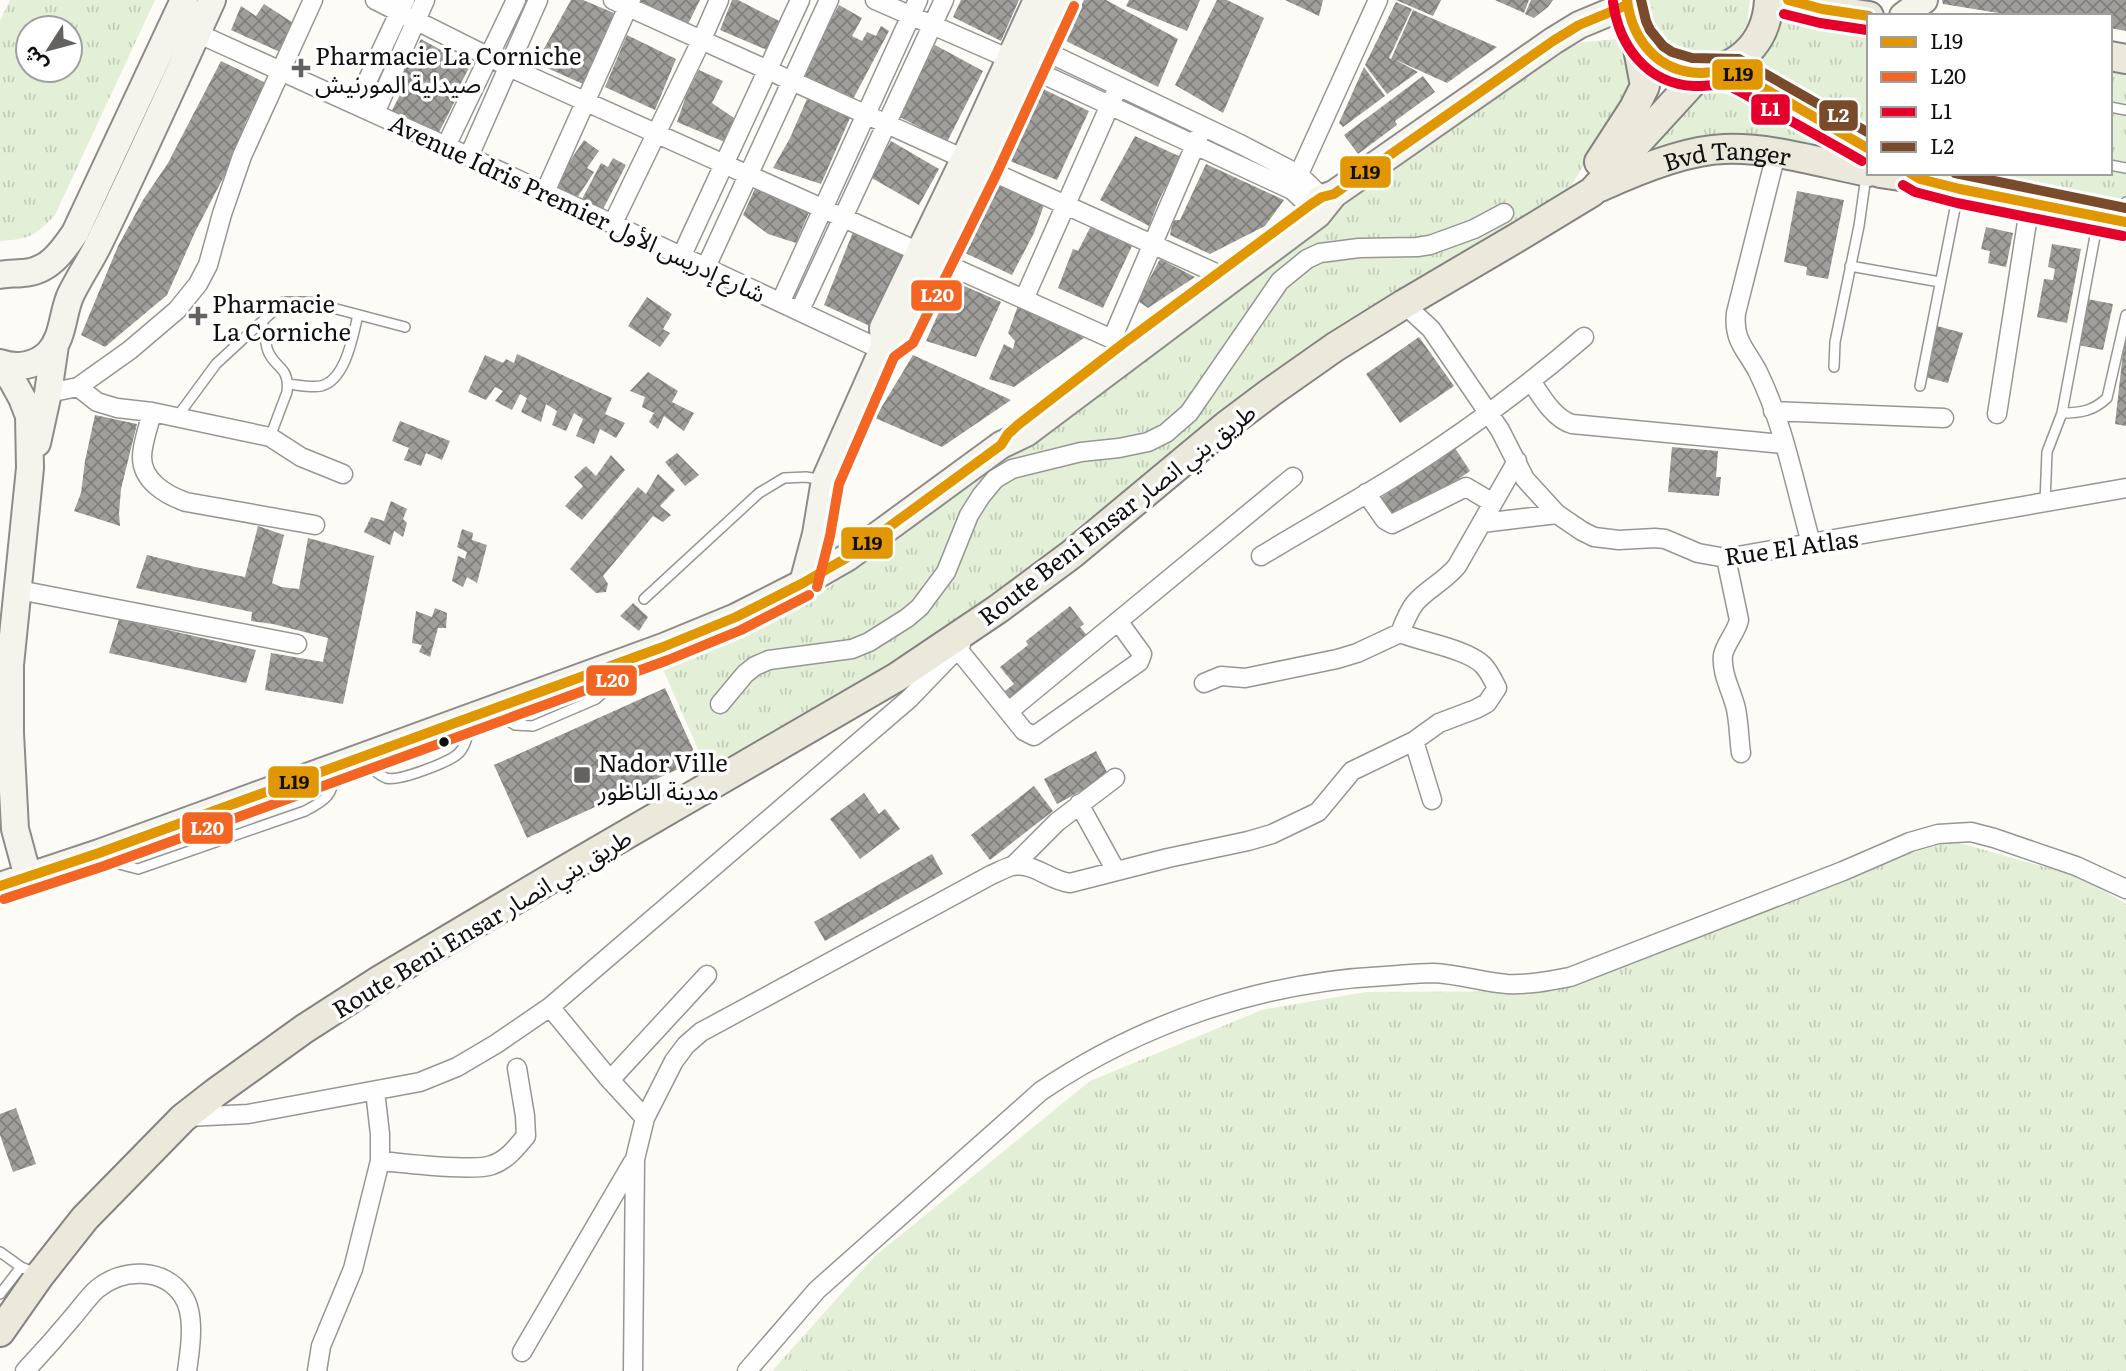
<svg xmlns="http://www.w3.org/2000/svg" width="2126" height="1371" font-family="Literata,'Noto Sans Arabic',serif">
<defs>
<pattern id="park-tufts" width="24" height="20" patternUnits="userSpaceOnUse" patternTransform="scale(1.75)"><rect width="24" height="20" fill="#e4efd8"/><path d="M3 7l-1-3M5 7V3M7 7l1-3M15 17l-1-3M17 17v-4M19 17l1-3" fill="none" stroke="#c3ccb8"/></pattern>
<pattern id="building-cross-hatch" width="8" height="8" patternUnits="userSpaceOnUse" patternTransform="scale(1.75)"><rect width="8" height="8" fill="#a09e9b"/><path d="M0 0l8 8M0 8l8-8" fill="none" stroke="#817f7d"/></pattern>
</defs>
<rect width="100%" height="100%" fill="#fcfbf6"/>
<!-- park -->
<path fill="url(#park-tufts)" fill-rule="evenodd" d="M10,0H155L55,215C35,236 29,239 0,241V21ZM28,28H70V70H28Z
M1641,0H1750L1747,24L1736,43L1715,58L1688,60L1668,53L1643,24Z
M1778,18L1869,33V139L1750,69Z
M1618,39L1632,71L1628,91L1570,188L1553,206L1182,448L950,629L718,771L705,765L661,665L790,611L825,590L1501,89L1550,56L1583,42Z
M2110,71L2126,74V210L1948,173H2110Z
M1733,84L1841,146L1843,156L1628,163L1696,91L1713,90Z
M1952,841L2081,877L2126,904V1371H772L875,1256L1090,1081L1262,1010L1366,992L1556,991L1821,880Z"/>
<!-- building -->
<path fill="url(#building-cross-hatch)" d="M571,0H583L614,13L583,84L536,63Z
M637,0H700L686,28L636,3Z
M732,0H738L779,21L767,50L720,30Z
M961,0H1019L1001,41L953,17Z
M1084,0H1106L1178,39L1158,87L1064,40Z
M1129,0H1200L1187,31L1126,6Z
M1217,0H1227L1264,18L1223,113L1175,85Z
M1285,0H1323L1319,16Z
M1396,0H1441L1433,16Z
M1495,0H1529L1524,13Z
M1531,0H1553L1548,7L1534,18L1525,14Z
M1942,0H2126V31L2110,28V16H2017L1943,4Z
M1396,2L1412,9L1389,58L1391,59L1413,10L1497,47L1447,83L1394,59L1418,72L1387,94L1365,65Z
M264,4L295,24L280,52L231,30L241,6L256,16Z
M839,5L862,18L852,36L862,41L867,32L876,36L881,26L889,31L851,103L801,77Z
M627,35L676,59L655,110L605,87Z
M421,39L470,66L457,91L435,79L434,82L458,95L437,136L391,112L401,93L394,90Z
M935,45L983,71L947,142L898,116Z
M221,61L266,83L246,121L232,161L196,230L167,295L105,347L81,335L118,246L143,200L168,163Z
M1364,67L1385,96L1343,127L1339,123Z
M699,70L723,81L712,103L734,118L727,143L677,122L687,93Z
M1423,76L1435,92L1395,121L1397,125L1358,154L1344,135Z
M1041,88L1089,111L1057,180L1005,159Z
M807,99L850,118L821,184L773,168L790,138Z
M1135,136L1181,157L1159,200L1149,226L1100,200Z
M584,140L599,151L587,168L594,172L575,201L553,186Z
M891,141L939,169L919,205L870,177Z
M613,158L626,165L602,211L581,201L601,163L608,167Z
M1206,164L1284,200L1265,226L1210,254L1170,235L1173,220H1180Z
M995,178L1044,205L1034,233L1012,275L963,252L982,212Z
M757,184L810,210L796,243L768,234L743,215Z
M1797,191L1844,200L1828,279L1806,275L1807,267L1784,262Z
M1091,226L1132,246L1103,308L1058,288L1073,249L1078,251Z
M1986,227L2013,233L2006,267L1988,263L1990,251L1981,249Z
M853,232L878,242L905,257L872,327L824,305Z
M2052,244L2081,249L2067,323L2037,317L2044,279L2053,280L2055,269L2048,267Z
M1160,259L1195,277L1148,308L1138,301Z
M953,281L1001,302L976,357L926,341Z
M647,297L672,314L663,329L670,333L660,347L628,326Z
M2087,299L2113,304L2103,350L2078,345Z
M1019,303L1088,335L1014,387L989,379L1004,344L1013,349L1015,341L1008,333Z
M1937,326L1963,333L1948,383L1925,377Z
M1419,337L1454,386L1400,423L1366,374Z
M2124,343H2126V426L2115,424Z
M517,354L612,398L605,414L625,423L616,438L600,429L594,444L576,436L583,419L574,413L566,431L552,425L557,411L546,404L541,422L521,412L527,398L520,394L512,410L495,401L503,391L495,387L486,400L468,392L485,355L503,363L506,359L514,363Z
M913,355L1011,400L942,447L875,418Z
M648,372L678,391L672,402L694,413L684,431L664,416L658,429L649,422L654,413L642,407L645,397L630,391Z
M95,415L137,424L121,489L119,513L120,526L74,511L81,493L85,461Z
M400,421L450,441L442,460L426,453L421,466L404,460L409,448L392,441Z
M1672,447L1718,451L1716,477H1721L1719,496L1668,492Z
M1455,448L1470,471L1453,483L1456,487L1450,491L1447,486L1394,521L1379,499Z
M677,453L699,475L685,486L665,462Z
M611,455L625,470L582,520L565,506L583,486L574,477L586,466L596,476Z
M658,474L675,490L660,506L671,515L663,522L653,516L603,576L608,584L606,592L596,593L570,569L638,487L646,494Z
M391,501L407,509L403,519L407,523L403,537L394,531L390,545L364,532L371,517L384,521Z
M258,526L284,535L272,583L281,587L299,589L308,538L374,556L343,704L265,690L271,653L323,662L328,638L273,624L251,621L252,612L136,588L147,555L195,567L245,577Z
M462,529L473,533L472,540L487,545L477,583L467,577L463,587L452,581L458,556L465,559L467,552L457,547Z
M633,603L648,617L639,631L620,616Z
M1070,606L1084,624L1080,627L1090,639L1009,703L1001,694L1014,684L1000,667L1028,645L1026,641Z
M435,608L447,613L446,628H438L430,657L419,652L422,645L412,643L416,611L432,617Z
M119,619L256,650L246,683L109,653Z
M665,688L698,760L527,838L494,765Z
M1096,751L1109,776L1057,804L1044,779Z
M1034,786L1053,811L990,860L971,835Z
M864,793L879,814L885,809L900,829L860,859L830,819Z
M932,854L943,874L825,941L814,922Z
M16,1108L36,1164L13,1172L0,1135V1114Z"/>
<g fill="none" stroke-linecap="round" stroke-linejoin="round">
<defs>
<path id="lane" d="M2110,107L2126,110
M2110,165L2126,168
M2122,219L2126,202
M1850,266L1940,282
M262,322C266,331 264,341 268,351C275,369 290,366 287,392L270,437
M1834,367L1835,342L1859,226L1866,176
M288,384C298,385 312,388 321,386C346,380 353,335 358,315
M1920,386L1962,173
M2062,413C2081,413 2093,411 2107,398L2126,315
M177,417L216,364L283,302H310L405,327
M2045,502L2047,452L2062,413L2098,220
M644,599L759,493L784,478L806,477L823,480
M496,713L515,725L533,726L596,699L606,690L620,671
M364,761C370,767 378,775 386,778C398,782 450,762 459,753C467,744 468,733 470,722
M104,856L119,864L138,869L305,811C330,798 330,796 337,770
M0,1252L21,1267L38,1274
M0,1294L21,1267"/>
<path id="street" d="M375,0L509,67L1112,339L1124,343
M613,0L1218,274
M875,0L1010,59L1292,190L1318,214
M197,33L446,146L882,350
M1030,44L1242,145L1298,174L1328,203
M356,105L405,0
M375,113L425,0
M446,146L516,0
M1776,154L1736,313C1733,341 1746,349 1758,372C1784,425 1795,486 1811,543
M469,156L538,0
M1294,185L1378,0
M545,192L631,0
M613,223L702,39L719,0
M682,255L800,0
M706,267L829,0
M1024,299L1114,96
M781,301L918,0
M1404,304L1431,329L1500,430L1525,479L1557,514L1582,531L1594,537L1619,540L1655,538L1665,539L1698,553L1726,558L2126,488
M800,310L944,0
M1112,339L1199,136
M1531,381C1541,396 1554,419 1572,424L1783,444
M78,387L97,402L117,408L152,412L270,437L301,457L343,474
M48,393L78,387L130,350L177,310L198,284L208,265L222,214L242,156L313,0
M1773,411L1944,418
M152,412C149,426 142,443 142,457C142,481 166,495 186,502L315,525
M1997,414L2030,203
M1366,493L1385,520L1392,524L1466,487L1493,503
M1482,523L1557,514
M1261,556C1307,528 1354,502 1399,474C1464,433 1526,387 1584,337
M1726,558L1739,620C1736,633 1726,642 1723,655C1721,674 1732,691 1736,709C1739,723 1739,739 1741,753
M19,590L297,644
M957,648L1024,731L1034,736L1139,662L1142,654L1118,621
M1204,683L1221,676L1245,678L1337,659L1357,653L1400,633C1404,623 1408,612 1415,603C1427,589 1445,581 1457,566L1517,461
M720,704L745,674L755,666L769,660L852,649L869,642L907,618L920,607L946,572L969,515L981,496L995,479L1012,469L1081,452L1119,448L1148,442L1166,433L1189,413L1280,281L1307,259L1320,253L1359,248L1417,247L1430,245L1474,229L1504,213
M1009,711L1293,477
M1414,741L1432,800
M1079,804L1116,871
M1013,866L1057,822L1115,778
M550,1007L610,1080L645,1118
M610,1080L707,975
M187,1117L248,1114L420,1082L457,1067L496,1044L550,1007L909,699L961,645
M380,1161C404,1163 474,1172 492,1165C507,1160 516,1148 526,1136L525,1116L517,1068
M522,1352L633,1162
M25,1371C41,1354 57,1336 72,1318C80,1309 88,1297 97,1289C122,1268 164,1267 183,1296C196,1315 190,1350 187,1371
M317,1371L321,1346L353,1269L380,1161V1134L375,1091
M633,1371L635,1159L645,1118L674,1061L686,1045L701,1032L991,875C998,872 1005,868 1012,866C1034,862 1050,881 1070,883L1168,858L1248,841L1272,834L1318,812L1352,771L1414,741L1439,723L1476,709L1487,703L1497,688C1493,680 1489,671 1483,665C1467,649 1422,642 1400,633
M747,1371L817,1290L1041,1091C1143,1022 1263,982 1385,976C1401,975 1417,973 1433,973C1458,974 1482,982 1507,984C1529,985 1549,981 1570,977L1843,871L1910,842L1938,834L1971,832L1994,838L2076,866L2126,889"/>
<path id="secondary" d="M1903,16L1924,0
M1320,199L1334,194L1553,41L1579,25L1627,5
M0,275C8,273 14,274 23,273C48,272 62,252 75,233L184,0
M884,347L900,337L983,169L1061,0
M0,363C17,369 36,366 49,353C64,337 62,313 71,294C81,274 93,257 102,237C140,159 176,79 212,0
M0,365L12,380L22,398L29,416L30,468L10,665V733L15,829L28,877
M37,443L48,393L55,345
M803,583L816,534L825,480L884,347L883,328L964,160L1037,0
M0,886L99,853L663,647L736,617L803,583L848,557L1001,445L1026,433L1318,214L1334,194"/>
<g id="primary">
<path d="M1627,0C1630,95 1764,96 1769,0"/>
<path d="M1788,0L1822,9L1869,16"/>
<path d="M2110,56L2126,59"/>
<path d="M1718,70L1733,72L1745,77L1869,149"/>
<path d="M1599,162L1634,108L1645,86L1636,38"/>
<path d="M1880,173L1920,179L1987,194L2126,222"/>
<path id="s1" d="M1600,187C1635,171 1686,150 1724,149C1772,147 1821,163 1869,172"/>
<path d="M0,1332L40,1275L85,1218L183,1118L215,1093L304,1029L380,980L565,870L897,677L998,609L1072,554L1227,425L1271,392L1335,347L1404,304L1518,237L1592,192L1701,73"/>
</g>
</defs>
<!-- lane casing -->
<use href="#lane" stroke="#969694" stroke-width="12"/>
<!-- street casing -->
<use href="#street" stroke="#969694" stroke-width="21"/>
<!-- secondary casing -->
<use href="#secondary" stroke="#8d8c8a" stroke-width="30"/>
<!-- primary casing -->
<use href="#primary" stroke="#848381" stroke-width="32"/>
<!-- lane -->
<use href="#lane" stroke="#fffefe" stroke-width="9"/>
<!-- street -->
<use href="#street" stroke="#fffefe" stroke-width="18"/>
<!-- secondary -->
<use href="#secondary" stroke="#f4f4ec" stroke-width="26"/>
<!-- primary -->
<use href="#primary" stroke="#ebe9dc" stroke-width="28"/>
<defs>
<path id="bus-1" d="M1627,0C1632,39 1657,72 1700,73C1712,73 1726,69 1737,74C1782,97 1825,124 1869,149
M1788,0L1822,9L1869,16
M1910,173L1920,179L1960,189L2126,222
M0,886L99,853L663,647L736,617L803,583L848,557L1001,445L1008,434L1019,424L1124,343L1310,205L1322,197L1334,194L1553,41L1579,25L1627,5"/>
<path id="bus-2" d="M817,587L830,536L839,484L894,357L913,343L996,175L1074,6
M4,899L104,866L668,660L741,630L809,595"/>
<path id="bus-3" d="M1613,2C1619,46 1647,84 1694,86C1706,87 1721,82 1731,87C1746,94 1760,103 1773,111C1803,128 1833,144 1862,161
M1784,14L1820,23L1867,30
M1903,185L1915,192L1957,203L2123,236"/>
<path id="bus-4" d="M1641,0L1646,21L1650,30L1663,46L1672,52L1692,58L1739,59L1869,133
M1955,173L2126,208"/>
</defs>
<!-- bus-1 casing -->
<use href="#bus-1" stroke="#fff" stroke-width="16"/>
<!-- bus-2 casing -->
<use href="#bus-2" stroke="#fff" stroke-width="16"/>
<!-- bus-3 casing -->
<use href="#bus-3" stroke="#fff" stroke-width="16"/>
<!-- bus-4 casing -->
<use href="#bus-4" stroke="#fff" stroke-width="16"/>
<!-- bus-1 -->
<use href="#bus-1" stroke="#e09702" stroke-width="10"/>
<!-- bus-2 -->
<use href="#bus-2" stroke="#f26522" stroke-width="10"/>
<!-- bus-3 -->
<use href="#bus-3" stroke="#e4002b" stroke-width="10"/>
<!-- bus-4 -->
<use href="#bus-4" stroke="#7a4b2a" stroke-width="10"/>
</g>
<!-- markers -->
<g fill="#636260" stroke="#fff" stroke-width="2.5">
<path d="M297.5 57.5h7v7h7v7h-7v7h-7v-7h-7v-7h7z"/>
<path d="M194.5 305.5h7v7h7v7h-7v7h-7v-7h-7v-7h7z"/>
<rect x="573" y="766" width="18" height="18" rx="3.5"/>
</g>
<circle fill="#101010" stroke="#fff" stroke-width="2.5" cx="444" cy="742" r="6"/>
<g text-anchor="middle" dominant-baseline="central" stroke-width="7" stroke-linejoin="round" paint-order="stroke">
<!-- poi labels -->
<g font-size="24" fill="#101010" stroke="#fff" text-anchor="start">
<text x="315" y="54">Pharmacie La Corniche<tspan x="315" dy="28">صيدلية المورنيش</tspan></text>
<text x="212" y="302">Pharmacie<tspan x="212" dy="28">La Corniche</tspan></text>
<text x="598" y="761">Nador Ville<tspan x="598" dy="28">مدينة الناظور</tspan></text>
</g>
<!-- street labels -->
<g font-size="24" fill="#101010" stroke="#fff">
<text stroke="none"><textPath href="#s1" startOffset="133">Bvd Tanger</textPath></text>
<text transform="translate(578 207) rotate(25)">Avenue Idris Premier شارع إدريس الأول</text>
<text transform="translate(1116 513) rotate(-38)">Route Beni Ensar طريق بني انصار</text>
<text transform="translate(1791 546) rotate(-8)">Rue El Atlas</text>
<text transform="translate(481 922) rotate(-31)">Route Beni Ensar طريق بني انصار</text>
</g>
</g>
<g stroke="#fff" stroke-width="2.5">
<rect x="1711" y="58" width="53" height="33" rx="7" fill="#e09702"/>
<rect x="1750" y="93" width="41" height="33" rx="7" fill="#e4002b"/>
<rect x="1818" y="99" width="41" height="33" rx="7" fill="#7a4b2a"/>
<rect x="1339" y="155" width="53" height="34" rx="7" fill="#e09702"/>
<rect x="910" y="279" width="53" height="33" rx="7" fill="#f26522"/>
<rect x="840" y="526" width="54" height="34" rx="7" fill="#e09702"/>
<rect x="585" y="664" width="53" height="33" rx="7" fill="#f26522"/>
<rect x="267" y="765" width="53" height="34" rx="7" fill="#e09702"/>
<rect x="181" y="811" width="53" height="34" rx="7" fill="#f26522"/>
</g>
<g font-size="19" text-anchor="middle" font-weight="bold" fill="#fff">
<text x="1770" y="116">L1</text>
<text x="1838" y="122">L2</text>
<text x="937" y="302">L20</text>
<text x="612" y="687">L20</text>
<text x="207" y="835">L20</text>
</g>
<g font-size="19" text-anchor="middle" font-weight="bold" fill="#111">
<text x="1738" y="81">L19</text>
<text x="1365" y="179">L19</text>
<text x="867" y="550">L19</text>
<text x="294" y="789">L19</text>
</g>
<!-- legend -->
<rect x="1867" y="14" width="245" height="161" fill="#ffffff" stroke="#9f9f9f" stroke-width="2"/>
<rect x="1881" y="37" width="35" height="10" fill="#e09702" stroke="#9f9f9f" stroke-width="2"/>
<text x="1930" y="49" font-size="21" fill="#101010">L19</text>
<rect x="1881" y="72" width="35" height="10" fill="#f26522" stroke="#9f9f9f" stroke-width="2"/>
<text x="1930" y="84" font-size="21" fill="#101010">L20</text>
<rect x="1881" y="107" width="35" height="10" fill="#e4002b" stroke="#9f9f9f" stroke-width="2"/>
<text x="1930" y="119" font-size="21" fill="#101010">L1</text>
<rect x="1881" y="142" width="35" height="10" fill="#7a4b2a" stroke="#9f9f9f" stroke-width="2"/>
<text x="1930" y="154" font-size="21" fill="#101010">L2</text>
<!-- north arrow -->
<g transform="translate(49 49) rotate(234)"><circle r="33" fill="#ffffff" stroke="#9f9f9f" stroke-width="2"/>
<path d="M0-5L12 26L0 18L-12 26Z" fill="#636260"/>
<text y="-10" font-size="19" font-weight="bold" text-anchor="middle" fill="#101010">ش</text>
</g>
</svg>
